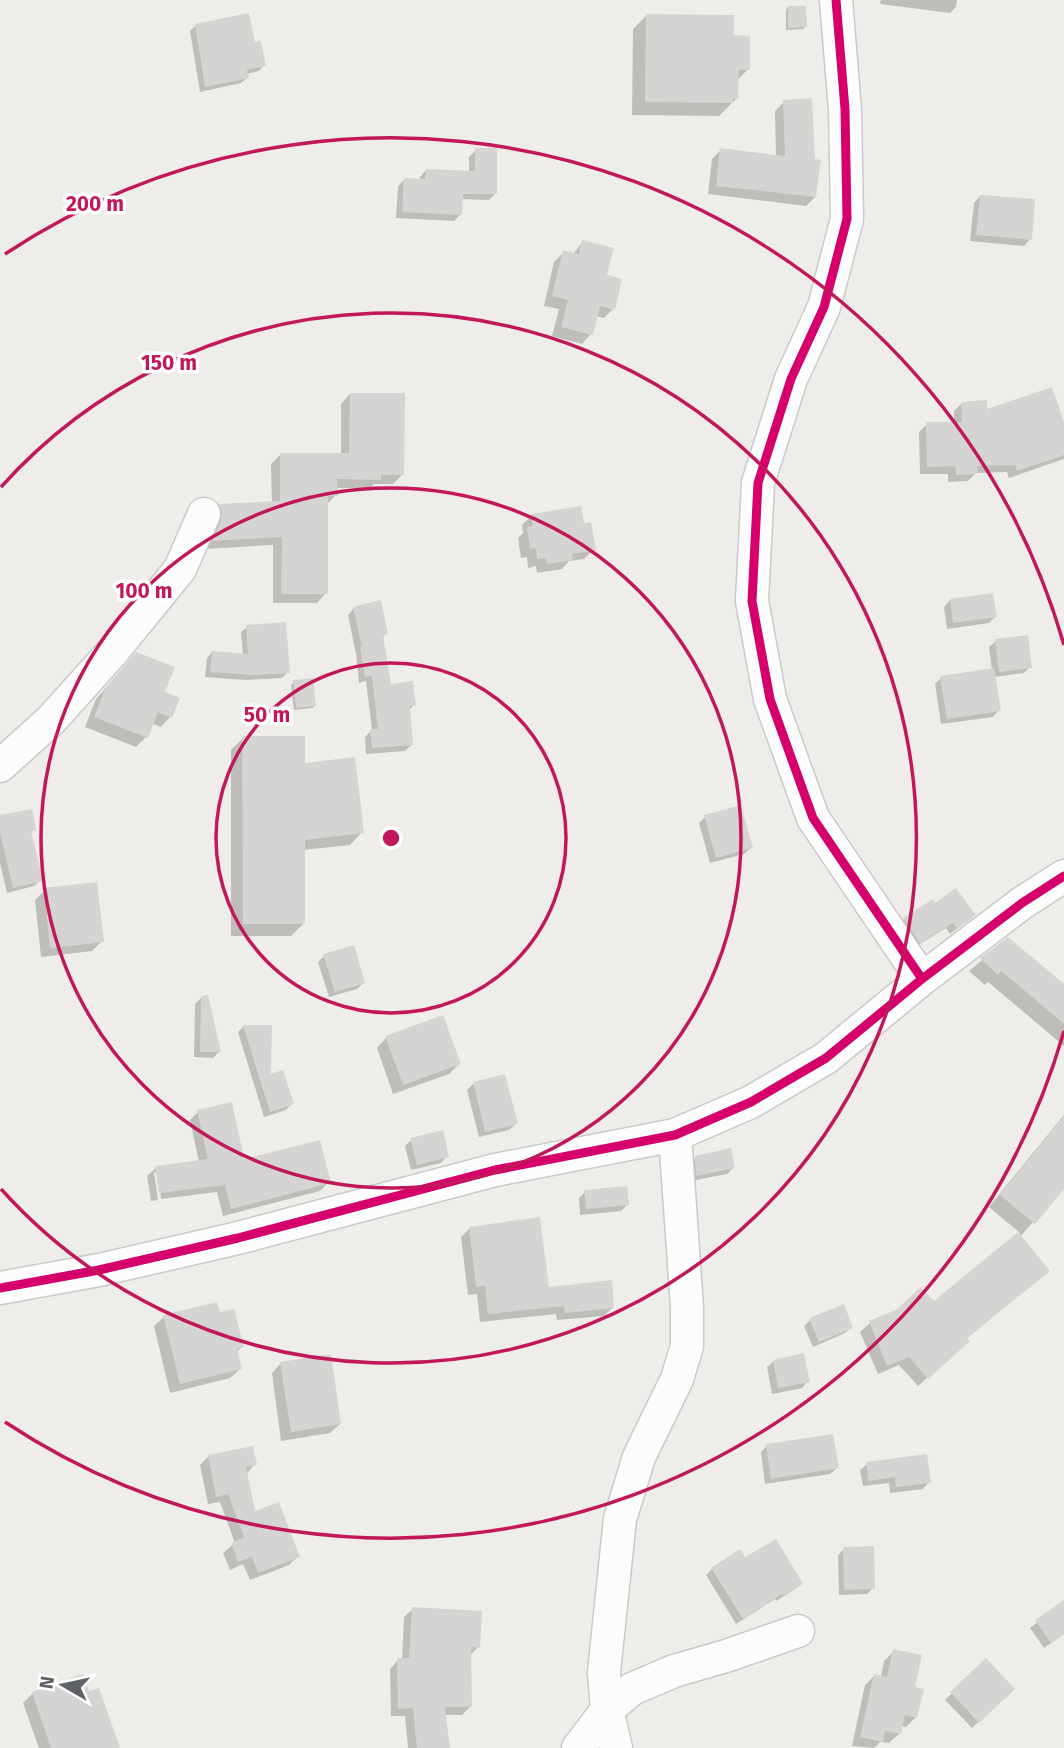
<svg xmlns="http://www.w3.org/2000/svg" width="1064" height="1748" font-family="'Fira Sans',sans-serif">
<rect width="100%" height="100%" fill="#efede9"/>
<!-- shadow -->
<path fill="#0003" d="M881,0H957L956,7L950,13L880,4Z
M788,7L805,27L803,29L786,30V10Z
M646,16L733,37L748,69L737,81V98L719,116L632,115L633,29Z
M196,25L253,45L264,65L259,71L246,74L247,78L241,83L200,92L190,31Z
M784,102L815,197L806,206L708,194L712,159L721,150L776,156L775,111Z
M476,150L495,194L489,200L461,199L460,215L454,221L396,218L398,186L404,180L420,181V177L426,170L469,172V157Z
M980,196L1030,239L1024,246L970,241L974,203Z
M583,242L605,276L613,309L604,318L595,316L591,334L582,344L552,336L559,309L544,306L554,262L564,252L572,255Z
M350,394L403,474L393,484H374L370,488H336V495L327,504L326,593L317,603H273V545L205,549L211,515L220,506L272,503L271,464L280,455L341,454V404Z
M962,403L986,411L1064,428V459L1009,478L1007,472L976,473L968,481L948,482V474H920L919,432L927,424L954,423V411Z
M532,515L582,525L594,549L584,559L569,561L562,569L537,573L536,566L528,568L527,557L521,558L518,538L523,533L522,525Z
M950,600L995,617L989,623L947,629L944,607Z
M354,608L386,634L382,638L390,686L414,705L409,710L411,745L405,751L366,754L365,737L372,730L366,681L359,683L356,654L348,615Z
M247,627L288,672L282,678L245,680L205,677L207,658L212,652L243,655L241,632Z
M996,641L1030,667L1024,673L994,677L999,710L993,717L941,724L935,684L941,678L992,670L989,647Z
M127,664L170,717L161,727L151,723L146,737L136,747L85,727L96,699Z
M294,682L315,706L312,708L294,710L291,685Z
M243,738L303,765L362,832L350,845L303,850L304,923L291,936H231V750Z
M0,817L34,829L30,834L41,880L34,886L7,893L0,863Z
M705,817L751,848L744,854L710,863L699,823Z
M45,890L102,941L92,951L41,957L35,900Z
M904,919L967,921L950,934L946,928L913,948L898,925Z
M1008,939L1064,986V1046L988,982L985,985L969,971Z
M324,956L363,983L357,989L329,997L318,962Z
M202,997L219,1052L213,1058L194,1057L195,1004Z
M244,1026L269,1076L292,1103L286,1110L264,1117L238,1032Z
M386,1038L459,1064L449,1074L393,1094L377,1048Z
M473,1084L516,1124L509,1130L479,1137L467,1090Z
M198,1112L243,1161L329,1182L320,1191L223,1216L217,1192L161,1199L158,1172H154L158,1200L151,1201L147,1176L156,1168L199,1162L190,1120Z
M1064,1115V1186L1020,1237L1048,1271L966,1339L959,1350L918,1386L899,1365L878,1374L860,1332L870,1323L897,1312L933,1303L1020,1233L989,1207Z
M411,1140L447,1156L441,1163L411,1170L405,1146Z
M696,1157L733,1168L727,1174L691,1181L689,1164Z
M585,1192L627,1205L621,1211L580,1215L579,1198Z
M470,1228L548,1288L613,1307L604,1316L557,1320L556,1314L480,1322L477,1294L468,1295L461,1237Z
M218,1314L242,1347L236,1352L240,1369L230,1378L170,1393L154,1326L164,1317Z
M810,1320L851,1327L845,1333L813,1347L804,1326Z
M774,1361L808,1381L802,1388L772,1394L767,1367Z
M281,1363L340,1424L330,1433L281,1441L272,1373Z
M767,1446L837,1468L830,1474L765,1484L761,1452Z
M208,1457L255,1464L247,1473L253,1514L298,1556L289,1565L250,1580L243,1564L230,1570L223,1553L235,1543L220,1502L208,1504L200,1465Z
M867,1464L929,1482L923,1489L890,1493L889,1483L863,1486L860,1470Z
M844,1549L873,1588L867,1594L839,1595L838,1555Z
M744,1559L800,1584L794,1590L776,1601L775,1599L736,1624L706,1575L712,1569Z
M1064,1602V1634L1044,1648L1030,1628Z
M413,1609L478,1647L470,1656L471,1706L462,1715H444L448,1748H408L405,1716H391L390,1669L398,1660H402L404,1617Z
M894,1651L913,1689L916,1717L906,1727L901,1726L899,1734L889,1743L880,1742L874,1748L852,1746L865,1685L874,1676L881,1677L884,1661Z
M986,1661L1013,1689L972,1728L945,1700Z
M33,1693L115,1748H39L23,1703Z"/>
<!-- building -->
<path fill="#d5d4d2" d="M788,6H806L807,27L788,28Z
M249,13L255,42L261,41L266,66L247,70L249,78L205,87L195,24Z
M646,14L734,15V35L750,36V70H739L738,99L733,98V103L645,102Z
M812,98L815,159L821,160L816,197L716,186L720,148L785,156L783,100Z
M475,148H497V194H463L462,215L402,212L404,178L425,179L426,169L475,171Z
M980,195L1035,199L1032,240L976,235Z
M582,240L614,248L607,275L622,279L615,310L600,306L593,335L561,327L568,300L552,296L563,250L579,254Z
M1052,387L1064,422V455L1017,471L1015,465L977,466L978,474L956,475L955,466L927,467L926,422H962L961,402L987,400V409Z
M350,393H405L404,475H381V480L337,479L338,496H328V594H281L282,537L212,541L221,521L222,513L219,504L280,501V453H349Z
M581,506L584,523L591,522L596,550L572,554L573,560L547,564L546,558L537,559L536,548L530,549L527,527L533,526L531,514Z
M993,593L997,617L953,623L950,599Z
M381,600L388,634L383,635L391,684L413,681L416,706H410L413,745L372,748L370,729H378L372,676L365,677L360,647H362L353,607Z
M286,622L290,673L252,675L210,672L212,651L248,654L246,625Z
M1028,635L1032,668L999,672L995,639Z
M136,652L175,667L165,692L180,698L172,718L158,712L148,738L94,717L106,687Z
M994,668L1001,711L947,719L940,676Z
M313,678L316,706L296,708L293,680Z
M242,736H305V763L355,757L364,833L305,840V924H243Z
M741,805L753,848L716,858L704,815Z
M32,809L36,830L31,831L43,881L13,888L0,832V815Z
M97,882L104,942L50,948L44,888Z
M956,888L976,915L957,929L953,923L920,943L903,918L933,899L935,903Z
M1008,937L1064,984V1024L1001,971L998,975L980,958Z
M354,945L365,983L335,992L323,954Z
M208,995L221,1052H200L201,996Z
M443,1015L461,1064L403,1085L385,1036Z
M243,1025H272L271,1074L283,1070L294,1104L270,1112Z
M505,1074L518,1124L485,1132L473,1082Z
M232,1102L244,1159L320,1140L331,1183L231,1209L225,1185L159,1193L155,1166L208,1159L197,1110Z
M1064,1116V1189L1035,1224L1000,1195Z
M443,1130L449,1157L417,1165L410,1138Z
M731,1148L735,1168L696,1176L695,1156Z
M627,1186L629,1205L586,1209L584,1190Z
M540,1217L549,1287L612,1280L614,1308L565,1313L564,1306L488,1314L485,1286L476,1287L469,1227Z
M1018,1232L1050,1271L967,1338L970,1341L928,1379L909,1357L887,1366L869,1321L896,1310L921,1287L934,1301Z
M217,1302L220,1312L234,1309L244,1347L237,1349L242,1369L180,1384L163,1315Z
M844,1304L853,1328L819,1342L809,1318Z
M804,1353L810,1382L778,1388L773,1360Z
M331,1354L341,1424L291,1432L280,1362Z
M833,1434L839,1468L771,1479L766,1444Z
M253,1446L257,1465L246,1467L255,1511L279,1502L300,1557L258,1573L252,1557L238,1562L231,1543L244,1537L228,1494L216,1497L208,1455Z
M927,1454L931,1483L896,1487L895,1477L868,1481L866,1462Z
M776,1539L803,1584L783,1596L782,1594L743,1619L711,1568L740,1549L745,1557Z
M874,1546L875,1589L844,1590L843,1547Z
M1064,1600V1634L1051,1643L1035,1620Z
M412,1607L482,1611L480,1648L471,1647L472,1707H445L450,1748H417L413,1708L398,1709L397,1658H409Z
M893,1649L922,1655L915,1687L924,1689L917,1718L905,1715L901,1734L885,1731L883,1742L860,1737L874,1674L887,1677Z
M986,1658L1015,1689L979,1723L950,1692Z
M83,1674L89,1691L99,1688L120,1748H51L32,1692Z"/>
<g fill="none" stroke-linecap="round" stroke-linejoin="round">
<defs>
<path id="minor" d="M836,0L845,109L847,219L824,307L791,379L758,483L752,601L770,699L813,818L922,979
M0,766L52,719L114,650L180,569L204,514
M0,1288L99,1270L238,1238L495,1170L675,1135L751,1102L826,1058L922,979L1022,903L1064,876
M578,1748L607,1710L632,1689L674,1671L726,1656L798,1631
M616,1748L607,1710L604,1672L620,1519L639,1457L677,1379L687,1346V1307L675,1135"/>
</defs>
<!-- minor casing -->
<use href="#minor" stroke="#cacaca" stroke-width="35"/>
<!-- minor -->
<use href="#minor" stroke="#fdfcfc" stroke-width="32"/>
<defs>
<path id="cycleway" d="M836,0L845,109L847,219L824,307L791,379L758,483L752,601L770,699L813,818L922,979
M0,1288L99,1270L238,1238L495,1170L675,1135L751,1102L826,1058L922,979L1022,903L1064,876"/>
</defs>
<!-- cycleway casing -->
<use href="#cycleway" stroke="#fff" stroke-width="13"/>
<!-- cycleway -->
<use href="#cycleway" stroke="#d6006c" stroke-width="9"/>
</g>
<!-- distance rings -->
<g fill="none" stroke="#c2185b" stroke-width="3.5">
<circle cx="391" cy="838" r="175"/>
<circle cx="391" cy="838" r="350"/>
<path d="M1 487A525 525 0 1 1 1 1189"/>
<path d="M1064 1031A700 700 0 0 1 5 1422M5 254A700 700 0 0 1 1064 645"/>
</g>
<circle cx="391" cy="838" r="10" fill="#c2185b" stroke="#fff" stroke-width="3.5"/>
<g font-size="21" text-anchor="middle" font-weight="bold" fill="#c2185b" stroke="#fff" stroke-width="7" stroke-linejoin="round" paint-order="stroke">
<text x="95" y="211">200 m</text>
<text x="169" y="370">150 m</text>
<text x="144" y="598">100 m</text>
<text x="267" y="722">50 m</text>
</g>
<!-- north arrow -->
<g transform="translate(63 1685) rotate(279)" stroke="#ffffff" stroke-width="5" paint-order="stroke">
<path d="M0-5L12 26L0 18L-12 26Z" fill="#5e6267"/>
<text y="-10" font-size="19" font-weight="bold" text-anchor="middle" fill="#5e6267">N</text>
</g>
</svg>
